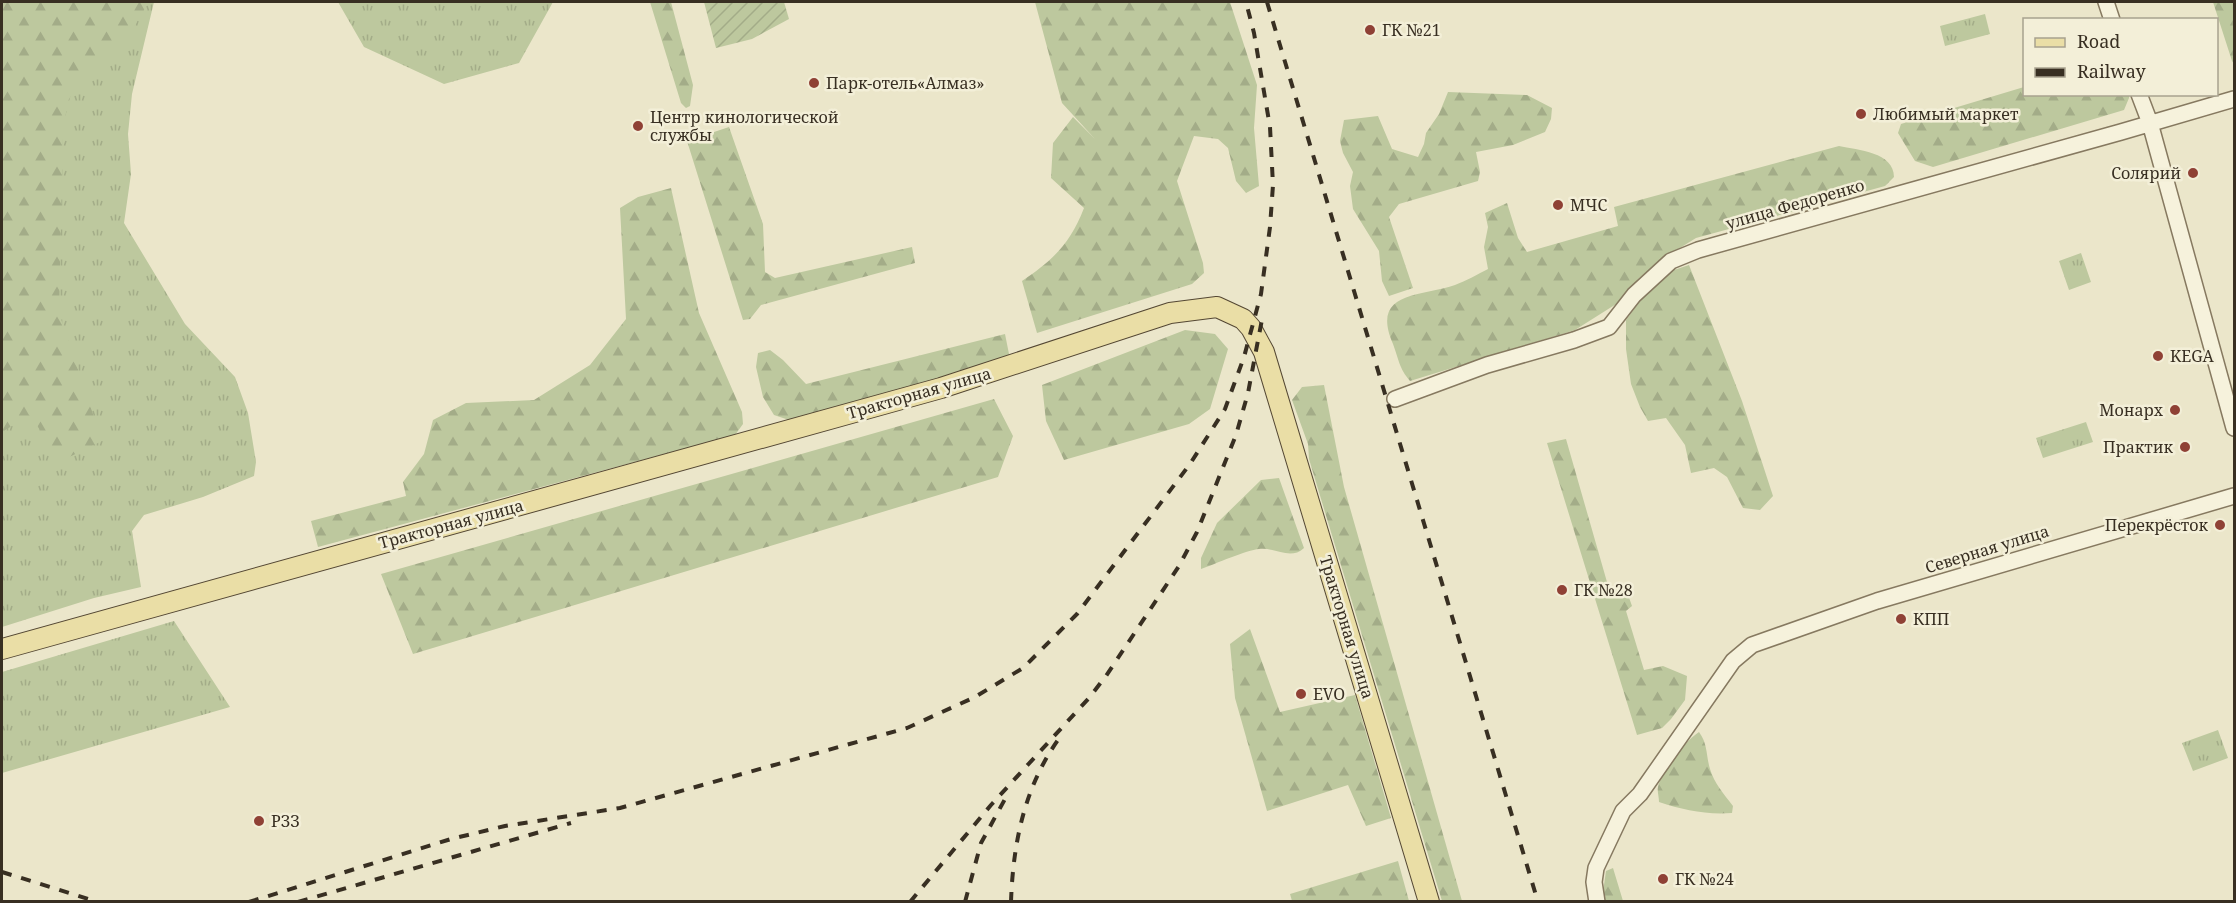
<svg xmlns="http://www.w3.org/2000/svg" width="2236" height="903" font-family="'Noto Serif',serif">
<defs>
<pattern id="grass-tufts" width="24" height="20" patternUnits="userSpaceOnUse" patternTransform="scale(1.5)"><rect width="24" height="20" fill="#bdc89e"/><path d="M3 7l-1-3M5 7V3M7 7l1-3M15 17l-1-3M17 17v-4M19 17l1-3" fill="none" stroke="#a3ac88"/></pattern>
<pattern id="forest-firs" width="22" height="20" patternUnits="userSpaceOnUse" patternTransform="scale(1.5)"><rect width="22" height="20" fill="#bdc89e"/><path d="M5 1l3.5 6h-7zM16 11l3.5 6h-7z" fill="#a3ac88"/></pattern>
<pattern id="garden-furrows" width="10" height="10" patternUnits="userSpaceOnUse" patternTransform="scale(1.5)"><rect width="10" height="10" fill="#bdc89e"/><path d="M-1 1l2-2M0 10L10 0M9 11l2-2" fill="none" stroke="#a3ac88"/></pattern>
</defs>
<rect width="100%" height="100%" fill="#ebe6ca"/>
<!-- grass -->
<path fill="url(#grass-tufts)" d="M2,2H154L132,94L128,134L131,174L124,223L185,324L235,377L248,413L256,462L254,476L203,497L144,515L132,531L141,587L94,598L2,627Z
M338,2H553L519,63L444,84L364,47Z
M1985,14L1990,34L1945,46L1940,26Z
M2081,253L2091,282L2069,290L2059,261Z
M2086,422L2093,442L2043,458L2036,438Z
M174,621L230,707L2,773V672Z
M2218,730L2228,758L2193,771L2182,743Z"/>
<!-- forest -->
<path fill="url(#forest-firs)" d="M2,2H146V7L116,56L75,78L63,125L59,313L102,441L61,461L30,415L2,432Z
M650,2H671L693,85L690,106L686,108L681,103Z
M1035,2H1230L1257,85L1254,128L1259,186L1246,193L1236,181L1228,148L1218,139L1194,136L1177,181L1203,263L1204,273L1192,284L1037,333L1022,281C1053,260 1070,244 1084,208L1051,178L1053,143L1073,117L1095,139L1062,103Z
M2213,2H2234V64L2232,61Z
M2024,87V94H2129V98L2124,110L1933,167L1915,161L1898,133L1901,124Z
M1448,92L1527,95L1552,108L1551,119L1545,132L1513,145L1476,152L1480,172L1478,181L1399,204L1389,217L1413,288L1389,296L1382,281L1379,251L1353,209L1350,186L1353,172L1343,153L1340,141L1344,120L1378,116L1392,149L1418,157L1424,144L1426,133L1439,114Z
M729,127L763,224L765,272L775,278L912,247L915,263L761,305L750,319L743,320L687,141Z
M1839,146C1858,150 1894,152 1894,177L1885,186L1696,238L1662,259L1638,279L1621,301L1575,330L1410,381C1399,368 1399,360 1393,344C1370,291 1420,297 1455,285C1466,281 1478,274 1488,269L1484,247L1488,227L1485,213L1507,203L1518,238L1527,252L1618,226L1614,207Z
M671,188L699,313L742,412L743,424L735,435L318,547L311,521L406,496L403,482L424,454L433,420L466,403L534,400L590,365L626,319L620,208L638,197Z
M1689,265L1742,401L1773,496L1760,510L1743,508L1727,477L1714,468L1691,473L1685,445L1666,418L1648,421L1640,407L1631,384L1626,349V320L1643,297L1671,271Z
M1185,330L1215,334L1228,349L1210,409L1189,424L1064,460L1046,421L1042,385Z
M1005,334L1010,359L789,420L774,415L763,397L756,367L758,353L770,350L783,360L806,384Z
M1324,385L1344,487L1462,901H1442L1309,459L1308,444L1292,400L1302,387Z
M994,399L1013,436L998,477L413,654L381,574Z
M1566,439L1609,589H1626L1632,606L1626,611L1644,670L1663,666L1687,676L1685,700L1671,719L1662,728L1637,735L1547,443Z
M1279,478L1304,548C1290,561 1276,547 1259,549C1247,550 1215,564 1201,569V558L1217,523L1261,480Z
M1250,629L1280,712L1355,695L1391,818L1366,826L1348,785L1267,811L1235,698L1230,644Z
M1699,732C1708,744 1706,756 1710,769C1714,783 1724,794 1733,806L1732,813C1706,815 1683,810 1659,802C1659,797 1657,791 1658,787C1662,770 1685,741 1699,732Z
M1398,861L1409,901H1292L1290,894Z
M1613,868L1623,901H1605L1603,892L1606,871Z"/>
<!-- garden -->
<path fill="url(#garden-furrows)" d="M704,2H784L789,19L752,39L716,48Z"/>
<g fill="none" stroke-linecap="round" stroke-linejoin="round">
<defs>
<path id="minor" d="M2106,2L2112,20
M2139,94L2150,123L2234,428
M1395,399L1487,365L1574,340L1609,327L1634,295L1671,261L1698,250L2121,132L2234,99
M1597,902L1594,882L1596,868L1623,811L1640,794L1733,661L1752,645L1877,601L2234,496"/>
<path id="major" d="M2,649L941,388L1170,313L1217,307L1243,319L1251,328L1264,352L1429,902"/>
</defs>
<!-- minor casing -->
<use href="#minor" stroke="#867960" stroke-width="18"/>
<!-- major casing -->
<use href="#major" stroke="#544733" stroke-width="22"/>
<!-- minor -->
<use href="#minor" stroke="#f6f2dc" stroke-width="15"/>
<!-- major -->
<use href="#major" stroke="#eadea6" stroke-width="20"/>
<!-- rail -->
<path stroke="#382f22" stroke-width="4" stroke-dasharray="10 10" stroke-linecap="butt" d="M1267,2L1538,902
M2,872L98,902
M249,902L451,839L505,826L620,808L907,728L975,697L1023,668L1077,614L1190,464L1225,409L1244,357L1261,294L1270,227L1273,185L1270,127L1254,33L1246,2
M298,902L571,823
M910,902L991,805L1089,698L1106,676L1179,566L1197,532L1236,435L1248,393L1263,314
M965,902L981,843L1005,799
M1011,902C1013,844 1024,788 1058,740"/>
</g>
<!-- markers -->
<g fill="#8f4135" stroke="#f3efd8" stroke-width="2">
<circle cx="1370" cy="30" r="6"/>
<circle cx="814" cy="83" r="6"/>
<circle cx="1861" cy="114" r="6"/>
<circle cx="638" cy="126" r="6"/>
<circle cx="2193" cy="173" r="6"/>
<circle cx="1558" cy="205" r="6"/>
<circle cx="2158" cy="356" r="6"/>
<circle cx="2175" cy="410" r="6"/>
<circle cx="2185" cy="447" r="6"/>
<circle cx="2220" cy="525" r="6"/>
<circle cx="1562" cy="590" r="6"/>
<circle cx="1901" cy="619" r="6"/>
<circle cx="1301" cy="694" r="6"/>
<circle cx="259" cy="821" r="6"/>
<circle cx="1663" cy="879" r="6"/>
</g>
<g text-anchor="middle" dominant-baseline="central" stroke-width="5" stroke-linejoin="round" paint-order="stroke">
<!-- poi labels -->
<g font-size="16" fill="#382f22" stroke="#f3efd8" text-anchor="start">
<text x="1382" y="30">ГК №21</text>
<text x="826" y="83">Парк-отель«Алмаз»</text>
<text x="1873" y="114">Любимый маркет</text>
<text x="650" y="117">Центр кинологической<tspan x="650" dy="18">службы</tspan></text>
<text x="2181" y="173" text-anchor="end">Солярий</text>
<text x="1570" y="205">МЧС</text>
<text x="2170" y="356">KEGA</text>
<text x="2163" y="410" text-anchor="end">Монарх</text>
<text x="2173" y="447" text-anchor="end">Практик</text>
<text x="2208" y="525" text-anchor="end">Перекрёсток</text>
<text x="1574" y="590">ГК №28</text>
<text x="1913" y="619">КПП</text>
<text x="1313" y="694">EVO</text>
<text x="271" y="821">РЗЗ</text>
<text x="1675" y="879">ГК №24</text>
</g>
<!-- street labels -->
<g font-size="16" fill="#382f22" stroke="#f3efd8">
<text transform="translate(1795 204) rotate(-16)">улица Федоренко</text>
<text transform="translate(919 393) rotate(-16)">Тракторная улица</text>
<text transform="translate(451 524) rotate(-15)">Тракторная улица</text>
<text transform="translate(1987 549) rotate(-17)">Северная улица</text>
<text transform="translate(1347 627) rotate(73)">Тракторная улица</text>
</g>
</g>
<!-- border -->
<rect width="2236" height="903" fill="none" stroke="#382f22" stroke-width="6"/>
<!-- legend -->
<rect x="2023" y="18" width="195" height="78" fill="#f3efd8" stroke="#a8a28f" stroke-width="1.5"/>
<rect x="2035" y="38" width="30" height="9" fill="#eadea6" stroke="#a8a28f" stroke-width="1.5"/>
<text x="2077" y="48" font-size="18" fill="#382f22">Road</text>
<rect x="2035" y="68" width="30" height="9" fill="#382f22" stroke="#a8a28f" stroke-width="1.5"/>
<text x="2077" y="78" font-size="18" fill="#382f22">Railway</text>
</svg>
